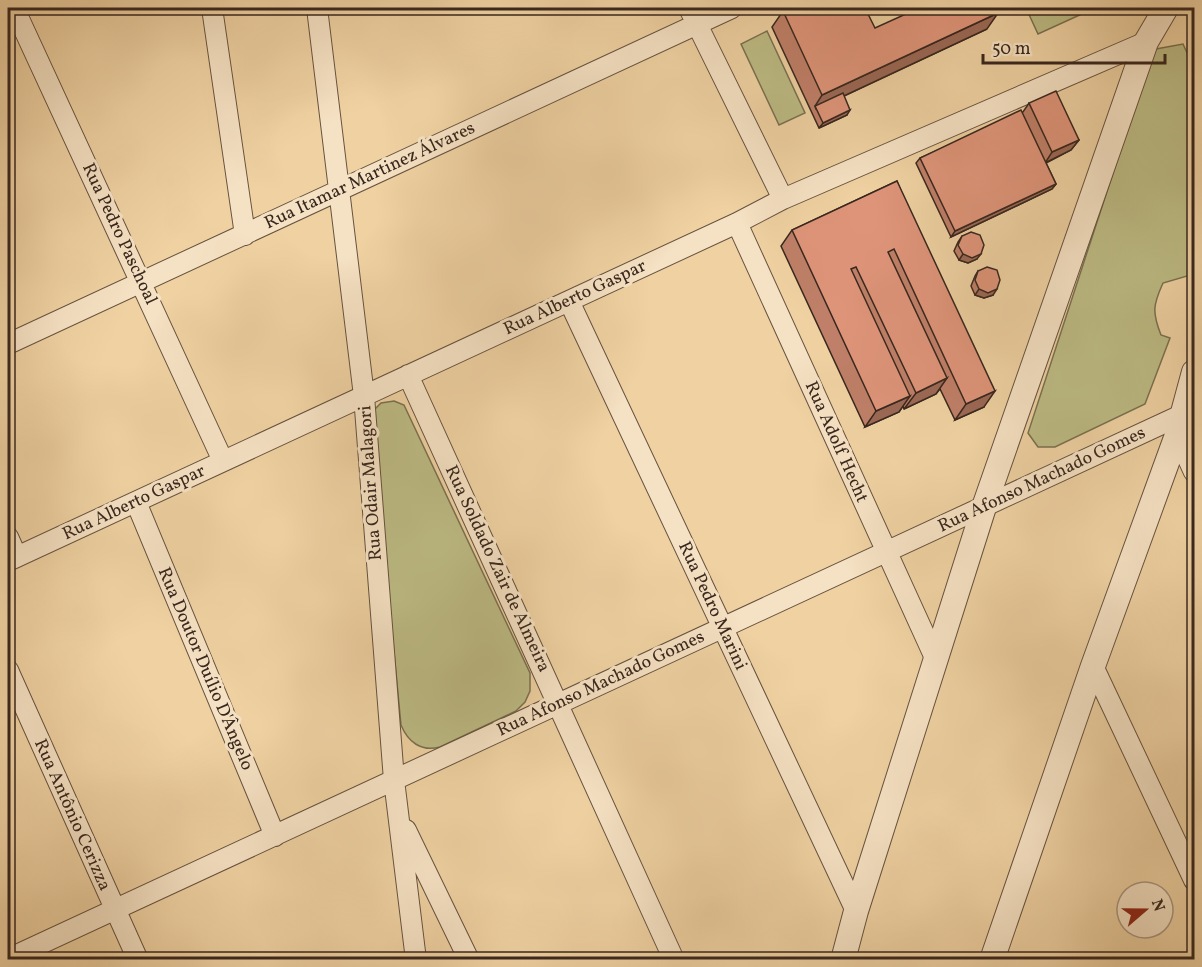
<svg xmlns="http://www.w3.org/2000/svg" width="1202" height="967" font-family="Vollkorn,serif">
<rect width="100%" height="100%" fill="#efd1a2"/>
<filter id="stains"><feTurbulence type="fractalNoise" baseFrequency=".00333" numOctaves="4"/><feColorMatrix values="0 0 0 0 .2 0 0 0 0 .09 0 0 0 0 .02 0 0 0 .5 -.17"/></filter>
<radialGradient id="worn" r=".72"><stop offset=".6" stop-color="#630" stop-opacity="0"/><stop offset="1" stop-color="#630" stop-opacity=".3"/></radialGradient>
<!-- green -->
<path fill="#bcba83" stroke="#7a7050" stroke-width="1.5" d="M1026,8H1095L1038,34Z
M767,31L805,113L779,125L741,44Z
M1183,44L1194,68V274L1163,283C1153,305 1152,312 1161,335L1170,338L1145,404L1055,447H1038L1028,433L1149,63L1156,49Z
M394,401L404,405L530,673V691L525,702L516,711L440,747C421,752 408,742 401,725L371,413L381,403Z"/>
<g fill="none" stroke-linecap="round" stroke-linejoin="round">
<defs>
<path id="minor" d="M14,8L223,461
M212,8L245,235
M317,8L364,396L394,780L416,960
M689,8L783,199
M737,223L936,660
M569,301L856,911
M8,344L732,8
M408,375L674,960
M1177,435L1194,472
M136,502L275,836
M8,537L17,557
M8,561L737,223L783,199L1146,42
M1093,666L1194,880
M8,670L138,960
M406,830L469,960
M8,959L1192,410"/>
<path id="tertiary" d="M843,960L856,911L984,507L1146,42L1166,8
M992,960L1093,666L1177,435L1194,372"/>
</defs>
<!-- minor casing -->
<use href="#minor" stroke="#66523f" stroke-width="22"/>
<!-- tertiary casing -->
<use href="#tertiary" stroke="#66523f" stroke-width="26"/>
<!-- minor -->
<use href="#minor" stroke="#f5e1c3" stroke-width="20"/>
<!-- tertiary -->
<use href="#tertiary" stroke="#f5e1c3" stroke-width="24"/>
</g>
<!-- wall -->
<path fill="#bf7f68" stroke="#38271e" stroke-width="1.5" d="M783,11L875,28L987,29L844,96L847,115L819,128L772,27Z
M1029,103L1079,140L1071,150L1046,163L1056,184L1052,189L951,237L916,163L920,158L1023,112Z
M897,181L984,407L955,420L940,389L936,394L904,409L903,406L899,412L865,427L781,246L792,230Z
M962,236L977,259L968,263L959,260L954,251L958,242Z
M978,271L993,295L984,298L975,295L971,286L975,276Z"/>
<!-- shaded-wall -->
<path fill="#9b6855" stroke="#38271e" stroke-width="1.5" d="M998,13L987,29L816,109L815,106L822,95Z
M850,110L847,115L819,128L823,123Z
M1079,140L1071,150L1045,163L1052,152Z
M1056,184L1052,189L951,237L955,231Z
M963,254H981L977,259L968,263L959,260Z
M979,289H997L993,295L984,298L975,295Z
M947,378L936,394L904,409L916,393Z
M995,391L984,407L955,420L966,404Z
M910,396L899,412L865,427L876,411Z"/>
<!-- building -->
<path fill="#de9479" stroke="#38271e" stroke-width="1.5" d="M790,8H865L875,28L919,8H996L998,13L822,95L783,11Z
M1056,91L1079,140L1052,152L1029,103Z
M843,93L850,110L823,123L815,106Z
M1021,110L1056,184L955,231L920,158Z
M897,181L995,391L966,404L894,249L888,252L947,378L916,393L856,267L851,269L910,396L876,411L792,230Z
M971,232L980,235L984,245L981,254L972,258L963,254L958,245L962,236Z
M987,267L997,270L1000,280L997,289L988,293L979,289L975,280L978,271Z"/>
<g text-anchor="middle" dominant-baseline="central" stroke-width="6" stroke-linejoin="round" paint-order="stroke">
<!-- street labels -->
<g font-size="18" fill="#38271e" stroke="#f5e1c3">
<text transform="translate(370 176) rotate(-25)">Rua Itamar Martinez Álvares</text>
<text transform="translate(119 234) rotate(65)">Rua Pedro Paschoal</text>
<text transform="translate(575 298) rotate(-25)">Rua Alberto Gaspar</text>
<text transform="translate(836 442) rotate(66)">Rua Adolf Hecht</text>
<text transform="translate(1042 480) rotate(-25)">Rua Afonso Machado Gomes</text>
<text transform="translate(371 483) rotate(-94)">Rua Odair Malagori</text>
<text transform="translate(134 503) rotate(-25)">Rua Alberto Gaspar</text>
<text transform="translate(497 569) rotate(65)">Rua Soldado Zair de Almeira</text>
<text transform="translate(712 606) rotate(65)">Rua Pedro Marini</text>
<text transform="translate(205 669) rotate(67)">Rua Doutor Duílio D'Ângelo</text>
<text transform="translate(601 684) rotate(-25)">Rua Afonso Machado Gomes</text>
<text transform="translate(72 815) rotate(66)">Rua Antônio Cerizza</text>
</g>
</g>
<!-- margin -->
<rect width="1202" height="967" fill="none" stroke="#efd1a2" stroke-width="30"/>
<rect x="9" y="9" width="1184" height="949" fill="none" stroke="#38271e" stroke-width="3"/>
<rect x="15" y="15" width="1172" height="937" fill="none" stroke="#38271e" stroke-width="1.5"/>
<!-- north arrow -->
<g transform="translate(1145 910) rotate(70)"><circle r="28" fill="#f5e1c3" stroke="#a99781" stroke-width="1.5"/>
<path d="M0-4.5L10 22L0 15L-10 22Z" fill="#8f2418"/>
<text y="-9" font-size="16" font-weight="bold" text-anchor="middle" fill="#38271e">N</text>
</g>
<!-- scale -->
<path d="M983 54v9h182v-9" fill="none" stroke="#38271e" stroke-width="3"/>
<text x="992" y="54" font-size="18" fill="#38271e" stroke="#f5e1c3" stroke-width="4.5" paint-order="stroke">50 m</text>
<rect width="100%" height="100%" filter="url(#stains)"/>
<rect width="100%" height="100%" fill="url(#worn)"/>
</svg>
